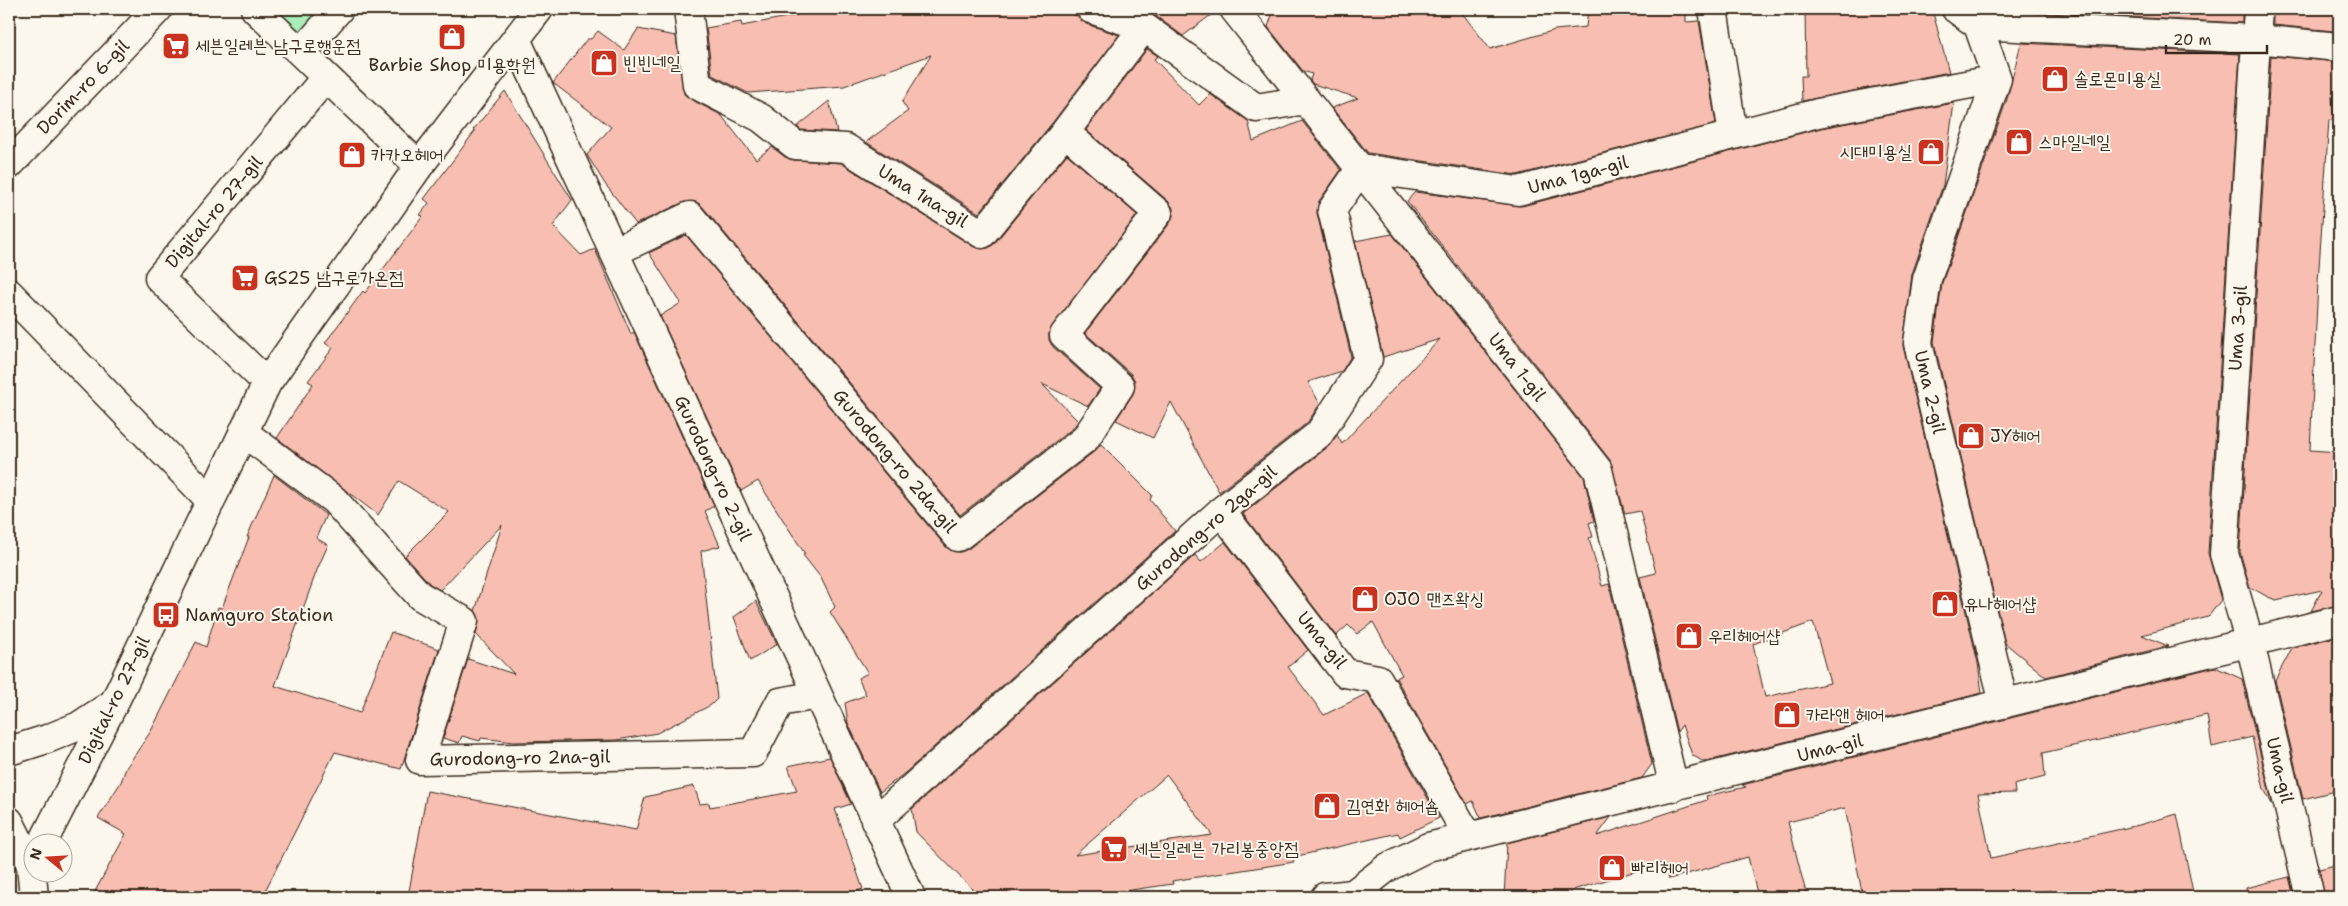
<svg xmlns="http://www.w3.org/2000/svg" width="2348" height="906" font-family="'Shantell Sans','Poor Story',sans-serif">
<rect width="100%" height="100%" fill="#fbf7ec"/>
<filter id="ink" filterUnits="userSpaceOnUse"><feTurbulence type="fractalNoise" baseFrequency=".02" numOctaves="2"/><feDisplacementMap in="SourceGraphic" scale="10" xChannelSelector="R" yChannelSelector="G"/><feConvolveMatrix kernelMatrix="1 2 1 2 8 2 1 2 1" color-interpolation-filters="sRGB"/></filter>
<g filter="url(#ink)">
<!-- green -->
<path fill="#abeeb9" stroke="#738c6c" d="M270,9H326L300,38Z"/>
<!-- building -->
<path fill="#f8beb2" stroke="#3b2a1e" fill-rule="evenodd" d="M827,9H1056L1078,16L1086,24L1119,35L1053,122L979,213L866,142L908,111L902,102L931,55L844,86L748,93L712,75L706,28L741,22L742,26Z
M1141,9H1219L1183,36L1153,14Z
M1274,9H1459L1490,49L1555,30L1586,27L1588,9H1686V22L1699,21L1716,124L1517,175L1368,153L1332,108L1358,98L1313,84L1310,80L1312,74L1303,71L1268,27Z
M1805,9H1932L1949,72L1802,101L1801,76H1806Z
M2029,9H2242V23L2028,12Z
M2273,9H2336L2334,31L2273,25Z
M638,29L676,36L684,94L690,99L721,115L756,159L772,147L785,157L794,160L841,163L974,247L988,248L994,244L1067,154L1137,215L1049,332V340L1053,347L1100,389L1088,406L1042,384L1078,421L1073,428L960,515L702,206L696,202H684L636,224L605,184L587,155L611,127L553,83L587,39H591L598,31L624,50Z
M2021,43L2240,54L2208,553L2221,600L2208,617L2142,635L2168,646L2046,677L2005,643L1934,342L1942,283L2007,99Z
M1147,49L1158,56L1154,59L1199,105L1210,94L1248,121L1253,141L1302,121L1341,170L1319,201L1317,213L1351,356L1342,371L1308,382L1320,404L1307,423L1219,492L1171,402L1153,438L1116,420L1133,394L1135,381L1131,374L1085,333L1170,223L1173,216V208L1168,201L1086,130Z
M2271,56L2339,62V95L2332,96L2334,120H2329L2318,282L2310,450L2339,452V605L2311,611L2322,590L2276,600L2268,597L2250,587L2240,552Z
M505,91L572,200L553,226L581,255L595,249L631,334L634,332L714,506L705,511L720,546L701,551L717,699L711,705L657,733L617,740L514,742L481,738L480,741L462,736L459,743L443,738L468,659L514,674L476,634L479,619L475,611L502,525L440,590L430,584L405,556L449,512L399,481L378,515L277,438L313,384L308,381L333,348L325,343L363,291L365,293L423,216L420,215L429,203L424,199L475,131L473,130Z
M829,101L837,132L801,130L797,127Z
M1954,103L1943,185L1912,274L1903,346L1978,663L1982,693L1704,762L1692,755L1682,725L1677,732L1640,577L1656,573L1640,511L1625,514L1610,460L1407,201L1415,192L1522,206L1821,128ZM1813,622L1830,683L1765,697L1753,644Z
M1392,234L1584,477L1594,521L1589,523L1593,537L1589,538L1602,586L1609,584L1652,764L1642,778L1481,818L1473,801L1467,804L1396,678L1402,675L1373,622L1357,634L1348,625L1336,636L1243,514L1329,446L1337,435L1342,444L1440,339L1383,357L1355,241Z
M686,235L946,547L952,551L960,552L968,549L1095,451L1101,444L1152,495L1150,500L1175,531L905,773L880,792L848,723L845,703L866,695L858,678L868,673L830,612L835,607L821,578L803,555L805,554L758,481L741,491L660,316L681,303L649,253Z
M274,475L326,515L316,538L328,545L317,570L275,686L360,713L391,632L439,649L401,769L335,752L262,897H92L126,834L98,818L121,782L126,768L151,731L196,642L206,647L218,607L222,608L249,537H247Z
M1225,542L1308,650L1288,667L1324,715L1368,693L1439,818L1400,837L1398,833L1293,857L1294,862L1172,881L1173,884L1082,897H980L916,832L912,809L1195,555L1201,562ZM1167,775L1212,835L1075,855Z
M756,601L777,644L750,661L734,617Z
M2339,636V790L2303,799L2275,680L2292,648Z
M2215,667L2242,679L2273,806L2264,789L2252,737L2212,747L2207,715L2043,753L2045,777L2014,785L2015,793L1978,794L1991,858L2139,825L2177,814L2194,897H2053L2051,890L2024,897H1863L1845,808L1788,822L1807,897H1758L1748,857L1669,879L1663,863L1573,890L1567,897H1504L1507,843L1611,817L1597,836L1707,800L1706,796L1746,787L1742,785Z
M830,757L851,804L835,809L863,889L839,897H408L427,791L636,830L645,797L694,786L700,804L709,803L710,807L797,791L788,766Z
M2339,864V897H2325L2319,869Z
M2289,877L2294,897H2247L2246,888Z"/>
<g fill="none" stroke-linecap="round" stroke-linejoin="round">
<defs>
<path id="minor" d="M255,9L419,166
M688,9L697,85L761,118L795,145L846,148L982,234L1065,132L1144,27
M1091,9L1144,27L1256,108L1306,100
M1234,9L1598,470L1674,787
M1713,9L1733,134
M1956,9L1978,25L1997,79L1927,279L1918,343L2004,704
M2258,9L2224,554L2250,643L2310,897
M1978,25L2256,39L2339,47
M516,39L911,897
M301,53L339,9
M9,165L158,9
M614,252L690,216L958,537L1085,439L1120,386L1064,335L1158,213L1065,132
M9,293L211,501
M267,383L159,278L326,77
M243,432L334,500L420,596L464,621L420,760L753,753L780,702L817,695
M1221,511L1345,673L1378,679L1468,836
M9,821L31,865L34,897
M875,821L1221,511L1319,434L1368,359L1332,210L1361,168L1518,191L1818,113L1997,79
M42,844L114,703L267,383L419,166L539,9
M1353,894L1388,867L1428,847L2339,620"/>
<path id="major" d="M9,751L47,739L79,726L114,703
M1325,897L1353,894L1369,897"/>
</defs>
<!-- minor casing -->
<use href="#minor" stroke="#3b2a1e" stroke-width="31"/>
<!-- major casing -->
<use href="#major" stroke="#3b2a1e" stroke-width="31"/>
<!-- minor -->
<use href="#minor" stroke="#fbf7ec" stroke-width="28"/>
<!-- major -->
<use href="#major" stroke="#fbf7ec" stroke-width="28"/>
</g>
</g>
<!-- icons -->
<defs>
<symbol id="shop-square" viewBox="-11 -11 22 22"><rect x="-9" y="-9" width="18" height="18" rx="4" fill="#c8321e" stroke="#fbf7ec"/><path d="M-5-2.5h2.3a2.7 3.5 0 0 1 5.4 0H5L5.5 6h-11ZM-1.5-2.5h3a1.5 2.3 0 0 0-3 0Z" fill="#fff"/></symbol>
<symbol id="supermarket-square" viewBox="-11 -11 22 22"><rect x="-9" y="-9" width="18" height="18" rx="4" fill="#c8321e" stroke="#fbf7ec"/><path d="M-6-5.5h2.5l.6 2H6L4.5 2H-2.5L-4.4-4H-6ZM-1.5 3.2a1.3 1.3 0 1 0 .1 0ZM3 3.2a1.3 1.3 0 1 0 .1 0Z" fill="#fff"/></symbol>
<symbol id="bus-square" viewBox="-11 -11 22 22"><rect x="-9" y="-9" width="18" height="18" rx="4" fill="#c8321e" stroke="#fbf7ec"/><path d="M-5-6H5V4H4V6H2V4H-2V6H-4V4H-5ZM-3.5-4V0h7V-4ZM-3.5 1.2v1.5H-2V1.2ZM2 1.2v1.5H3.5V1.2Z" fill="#fff"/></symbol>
</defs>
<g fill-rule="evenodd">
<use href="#shop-square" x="436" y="21" width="32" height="32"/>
<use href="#supermarket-square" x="160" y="30" width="32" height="32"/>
<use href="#shop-square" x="588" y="47" width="32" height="32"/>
<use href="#shop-square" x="2039" y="63" width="32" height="32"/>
<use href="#shop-square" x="2003" y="126" width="32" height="32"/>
<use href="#shop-square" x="1915" y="136" width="32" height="32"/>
<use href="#shop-square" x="336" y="139" width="32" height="32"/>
<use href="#supermarket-square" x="229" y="262" width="32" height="32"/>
<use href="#shop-square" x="1955" y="420" width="32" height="32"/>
<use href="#shop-square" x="1349" y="583" width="32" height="32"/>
<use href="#shop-square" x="1929" y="588" width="32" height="32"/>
<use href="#bus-square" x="150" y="599" width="32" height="32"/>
<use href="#shop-square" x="1673" y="620" width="32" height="32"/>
<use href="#shop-square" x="1771" y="699" width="32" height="32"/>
<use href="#shop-square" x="1311" y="790" width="32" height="32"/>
<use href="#supermarket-square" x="1098" y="833" width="32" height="32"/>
<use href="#shop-square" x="1596" y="852" width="32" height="32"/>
</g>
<g text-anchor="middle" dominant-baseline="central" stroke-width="4" stroke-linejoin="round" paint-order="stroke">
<!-- poi labels -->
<g font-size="18" fill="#3b2a1e" stroke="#fbf7ec" text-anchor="start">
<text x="195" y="46">세븐일레븐 남구로행운점</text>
<text x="623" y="63">빈빈네일</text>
<text x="452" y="65" text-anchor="middle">Barbie Shop 미용학원</text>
<text x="2074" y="79">솔로몬미용실</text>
<text x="2038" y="142">스마일네일</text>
<text x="1912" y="152" text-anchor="end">시대미용실</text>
<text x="371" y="155">카카오헤어</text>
<text x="264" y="278">GS25 남구로가온점</text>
<text x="1990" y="436">JY헤어</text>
<text x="1384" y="599">OJO 맨즈왁싱</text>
<text x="1964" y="604">유나헤어샵</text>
<text x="185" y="615">Namguro Station</text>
<text x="1708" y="636">우리헤어샵</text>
<text x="1806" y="715">카라앤 헤어</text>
<text x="1346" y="806">김연화 헤어숍</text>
<text x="1133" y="849">세븐일레븐 가리봉중앙점</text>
<text x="1631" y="868">빠리헤어</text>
</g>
<!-- street labels -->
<g font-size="18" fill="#3b2a1e" stroke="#fbf7ec">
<text transform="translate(83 87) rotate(-46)">Dorim-ro 6-gil</text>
<text transform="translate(1578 175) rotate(-15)">Uma 1ga-gil</text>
<text transform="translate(923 196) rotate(32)">Uma 1na-gil</text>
<text transform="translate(214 212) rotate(-50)">Digital-ro 27-gil</text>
<text transform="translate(2238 328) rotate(-86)">Uma 3-gil</text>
<text transform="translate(1517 367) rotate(52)">Uma 1-gil</text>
<text transform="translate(1930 392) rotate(77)">Uma 2-gil</text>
<text transform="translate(895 461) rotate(50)">Gurodong-ro 2da-gil</text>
<text transform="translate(713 468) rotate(65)">Gurodong-ro 2-gil</text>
<text transform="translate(1206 528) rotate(-41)">Gurodong-ro 2ga-gil</text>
<text transform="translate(1322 640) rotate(51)">Uma-gil</text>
<text transform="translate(114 700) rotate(-64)">Digital-ro 27-gil</text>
<text transform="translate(1830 748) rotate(-14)">Uma-gil</text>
<text transform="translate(520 758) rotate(-1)">Gurodong-ro 2na-gil</text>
<text transform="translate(2280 770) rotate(77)">Uma-gil</text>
</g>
</g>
<!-- margin -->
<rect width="2348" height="906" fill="none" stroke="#fbf7ec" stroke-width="30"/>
<rect x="15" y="15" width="2318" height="876" fill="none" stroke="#3b2a1e" stroke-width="2" filter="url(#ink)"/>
<!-- north arrow -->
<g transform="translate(48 858) rotate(288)"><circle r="24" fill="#fbf7ec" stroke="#aea59a"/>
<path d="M0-4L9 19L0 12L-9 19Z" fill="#c8321e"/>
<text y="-8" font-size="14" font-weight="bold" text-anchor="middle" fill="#3b2a1e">N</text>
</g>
<!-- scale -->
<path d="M2166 45v8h101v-8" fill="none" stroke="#3b2a1e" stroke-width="2.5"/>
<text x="2173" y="45" font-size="15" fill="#3b2a1e" stroke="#fbf7ec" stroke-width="4" paint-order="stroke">20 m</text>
</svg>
